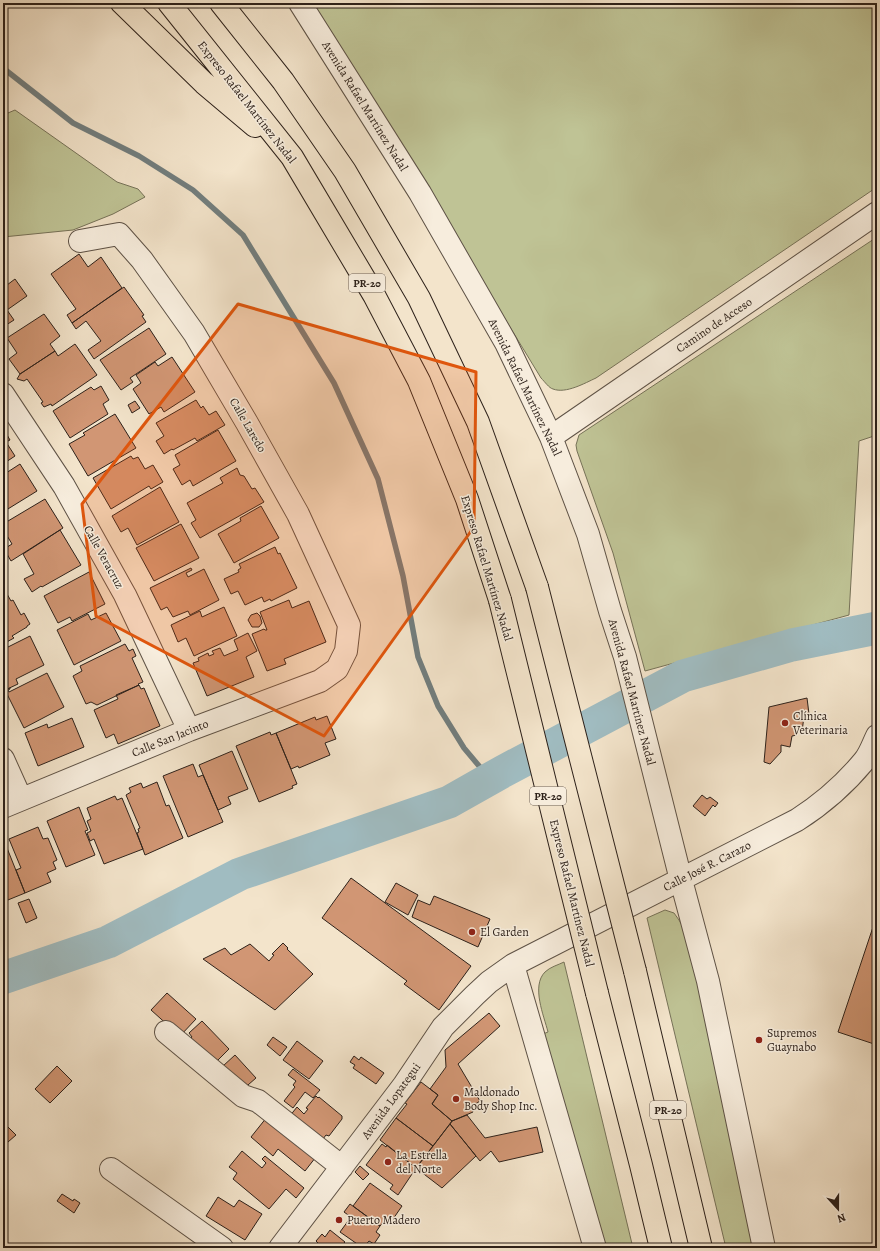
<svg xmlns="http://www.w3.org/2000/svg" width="880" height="1251" font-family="Alegreya,serif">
<rect width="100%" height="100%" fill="#f3e4cb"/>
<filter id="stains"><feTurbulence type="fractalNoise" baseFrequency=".005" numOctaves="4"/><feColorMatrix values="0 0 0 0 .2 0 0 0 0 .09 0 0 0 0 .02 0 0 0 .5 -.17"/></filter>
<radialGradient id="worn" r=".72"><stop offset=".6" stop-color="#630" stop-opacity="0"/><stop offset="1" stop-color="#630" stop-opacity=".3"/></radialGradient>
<!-- green -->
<path fill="#bfc395" stroke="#767258" d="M312,3H877V187L596,378C585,383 566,394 553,389C549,388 545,382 541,378Z
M3,106L8,113L15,110L117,182L138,189L145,197L113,214L73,230L3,237Z
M877,237V435L859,441L849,615L645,671L613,553L577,451L576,445L579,435Z
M665,910L674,913L679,920L685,931L692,940L753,1248H726L647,918Z
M564,962L633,1248H605L543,1034L548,1032C544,1016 531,986 545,972C550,967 558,965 564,962Z"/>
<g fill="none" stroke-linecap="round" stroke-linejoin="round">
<!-- stream -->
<path stroke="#727e7e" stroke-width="5.5" d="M3,68L73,123L139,156L193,190L243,235L334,383L378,479L403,576L418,657L438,706L464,748L490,779"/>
<!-- river -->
<path stroke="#a0bcc1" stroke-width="33" d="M3,978L108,942L240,874L449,802L502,772L683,676L792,645L877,628"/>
</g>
<!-- building -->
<path fill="#d19674" stroke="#2d211a" d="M79,254L88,267L101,257L122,288L72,323L67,315L76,309L51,274Z
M15,279L27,296L7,310L14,320L3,327V288Z
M124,287L144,315L142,316L146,322L94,359L88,350L101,341L86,321L76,329L72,323Z
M44,314L60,336L50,344L55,351L20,374L9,359L17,353L7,338Z
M149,328L166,354L130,378L133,382L121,390L100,360Z
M75,344L97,375L52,406L51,404L44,407L41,403L43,402L27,379L24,381L17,379L20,374L55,351L58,356Z
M172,357L195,392L164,412L161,407L149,414L133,389L141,383L136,375L155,362L158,366Z
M101,386L109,400L103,404L108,414L70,438L53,411L91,387L94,390Z
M196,400L201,408L203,406L209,415L216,411L225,425L197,441L195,438L173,450L172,449L164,454L156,441L164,436L156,423Z
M135,401L140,408L132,413L128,405Z
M115,414L136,448L88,476L69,444L85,435L83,433Z
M3,428L10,440L6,442L15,456L3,464Z
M218,430L236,461L193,486L190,480L182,485L173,469L180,465L175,455Z
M131,456L133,459L138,457L145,469L153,465L163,482L151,489L149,486L111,509L93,478Z
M20,464L37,491L3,512V475Z
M237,468L240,475L244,476L252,489L255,488L264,502L200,538L191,523L196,520L187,503L223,483L220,478Z
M160,487L179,522L137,545L128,528L121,532L112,516Z
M45,499L63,528L11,561L4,549L12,544L3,529V524Z
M261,506L279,538L234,563L218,534L241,521L240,518Z
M181,524L199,558L154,581L136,548Z
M60,530L81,565L42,587L41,586L32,592L24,579L34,574L23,554Z
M275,547L278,554L280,553L297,588L271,601L270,599L264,602L262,597L245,605L238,591L231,594L224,579L239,572L238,570L241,568L239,564Z
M191,568L192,570L186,573L188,577L204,569L219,600L190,615L188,611L173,617L167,607L161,610L150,588Z
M89,572L105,604L72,621L70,617L58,623L44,596Z
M7,594L11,601L13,600L21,615L24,613L30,624L27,626V627L12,636L14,638L3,644V596Z
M289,600L292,608L309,601L326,642L284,659L286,664L267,671L252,634L264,629L265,630H267L260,612Z
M224,607L237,636L194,656L186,638L178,642L171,625L200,611L202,617Z
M106,613L121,641L74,665L57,630L88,614L91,620Z
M257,613L260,616L262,623L259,627H252L248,620L251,615Z
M248,633L257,651L246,657L254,677L207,696L193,663L199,661L198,658L208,653L209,656L214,654L212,651L220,648L224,656L238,650L234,640Z
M30,636L44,665L16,679L18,684L3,691V645L5,644L6,648Z
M125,644L129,651L133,649L136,656L132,658L143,682L138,684L139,685L97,705L91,702L86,704L73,676L82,671L80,666Z
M47,673L64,707L24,728L5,690L10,688V689L8,690L9,692Z
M139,685L141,689L144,688L160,726L118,744L114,734L106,738L94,710L118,699L116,695Z
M807,698L809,714L804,716L802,732L798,731L797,735L792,736L790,747L781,745V752L770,764L764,762L769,707Z
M327,716L336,739L325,743L330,755L299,768L298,766L291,769L276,733L315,717L316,720Z
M72,718L84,747L38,766L25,733L47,724L48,728Z
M270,732L271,735L276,733L297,784L292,786L293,788L259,802L236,746Z
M232,751L248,789L228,797L231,804L218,810L199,765Z
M193,764L198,777L203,775L223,822L188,837L163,776Z
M157,782L166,806L169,805L183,838L145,855L137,833L139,832L138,829L140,828L126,795L131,792L129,788L141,783L143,788Z
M702,795L707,799L710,797L718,803L715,807L713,805L705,816L693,806Z
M115,796L117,800L122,798L143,849L104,864L94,839L90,841L87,833L91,831L87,821L91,819L87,808Z
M79,807L88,830L85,831L95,855L66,867L47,821Z
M38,827L43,839L48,838L57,860L53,862L56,869L47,873L51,882L25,893L16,870L21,868L9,839Z
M3,838L25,893L3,902Z
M351,878L471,966L439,1010L404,984L407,981L322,918Z
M396,883L418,895L408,915L385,902Z
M434,896L490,919L478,947L412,917L418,900L430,905Z
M29,899L37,918L26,923L18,903Z
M877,915V1045L838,1032Z
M283,943L288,948L287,949L313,974L275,1010L203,959L225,948L231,955L250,944L269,961L274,955L272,954Z
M167,993L196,1019L180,1036L151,1010Z
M489,1013L500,1026L458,1064L480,1101L471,1107L473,1112L452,1121L432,1104L438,1095L430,1089L446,1067L445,1050Z
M202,1021L229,1049L215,1063L191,1038L192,1037L189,1033Z
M273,1037L287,1047L280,1056L267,1045Z
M297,1041L323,1061L309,1079L283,1060Z
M235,1055L256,1078L241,1091L223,1066Z
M354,1056L359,1060L361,1057L384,1073L376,1084L353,1068L355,1065L350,1062Z
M57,1066L72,1081L50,1103L35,1089Z
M293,1069L320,1090L313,1098L305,1092L293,1108L284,1101L295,1087L293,1085L296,1081L288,1075Z
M421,1082L438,1095L432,1104L452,1121L433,1146L396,1118L407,1104L405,1103Z
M316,1096L318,1098L319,1097L342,1116V1119L329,1136L326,1135L320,1143L289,1117L297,1107L304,1114L308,1109L306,1108Z
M467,1115L485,1138L537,1127L543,1152L499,1162L491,1151L480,1161L450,1124L452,1121Z
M267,1117L319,1153L305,1171L278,1149L273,1156L251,1137Z
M396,1118L433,1146L416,1168L380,1140Z
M3,1122L16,1135L8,1142L7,1141L3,1145Z
M450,1124L476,1156L442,1188L416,1168Z
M382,1144L386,1147L387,1145L416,1168L398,1195L390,1189L393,1185L366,1165Z
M242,1151L262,1168L266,1163L262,1159L265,1156L304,1188L296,1198L286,1189L269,1209L233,1179L237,1173L229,1167Z
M360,1166L369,1174L363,1180L355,1172Z
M370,1183L402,1206L391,1222L386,1219L380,1226L353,1206Z
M62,1194L73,1201L74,1199L80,1203L74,1213L57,1201Z
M218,1197L234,1207L239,1200L262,1214L245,1240L206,1216Z
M350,1204L380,1226L376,1232L380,1235L374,1244L369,1241L363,1248L340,1232L351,1217L344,1212Z
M330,1230L345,1242L340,1247L341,1248H315L319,1244L316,1241L322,1234L325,1237Z"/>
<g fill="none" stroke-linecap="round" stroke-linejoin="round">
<defs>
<path id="minor" d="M300,3L420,193L506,343L551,437L588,534L610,611L625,657L681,880L708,981L764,1248
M3,394L64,486L125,595L189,730
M551,437L877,213
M3,759L21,799
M3,807L189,730L320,681L337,669L346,651L349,625L298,514L247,423L194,333L142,260L119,234L80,241
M513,965L595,1248
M166,1032L243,1096L258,1101L342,1167
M111,1169L222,1248
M280,1248L404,1085L443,1027L475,995L489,982L513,965L797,820C822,804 845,784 864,761C870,754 873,744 877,736"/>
<path id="highway" d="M122,3L204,83L255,126
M169,3L292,157L374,295L419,381L467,499L500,600
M221,3L283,81L345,171L419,298L478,422L537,587
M635,971L701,1248
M597,993L641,1165L661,1248"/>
</defs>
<!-- minor casing -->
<use href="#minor" stroke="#5e5246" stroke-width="24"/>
<!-- highway casing -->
<use href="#highway" stroke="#2d211a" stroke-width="24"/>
<!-- minor -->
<use href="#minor" stroke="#f7eddd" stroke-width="22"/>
<!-- highway -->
<use href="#highway" stroke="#f3e4cb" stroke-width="22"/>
<defs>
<path id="highway-bridge" d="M537,587L635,971
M500,600L597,993"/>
</defs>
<!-- highway-bridge casing -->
<use href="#highway-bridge" stroke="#2d211a" stroke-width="24" stroke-linecap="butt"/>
<!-- highway-bridge -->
<use href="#highway-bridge" stroke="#f3e4cb" stroke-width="22"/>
</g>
<!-- marked area -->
<path fill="#df560d" fill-opacity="0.2" stroke="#df560d" stroke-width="3" stroke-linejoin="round" d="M238,304L476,372L474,527L324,736L96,616L82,504Z"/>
<!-- markers -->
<g fill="#8f2418" stroke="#f7eddd" stroke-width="1.5">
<circle cx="785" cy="723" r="4"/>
<circle cx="472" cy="932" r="4"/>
<circle cx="759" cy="1040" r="4"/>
<circle cx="456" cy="1099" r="4"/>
<circle cx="388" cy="1162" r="4"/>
<circle cx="339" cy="1220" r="4"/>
</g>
<g text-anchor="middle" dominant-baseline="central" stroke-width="3" stroke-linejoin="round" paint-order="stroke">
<!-- shield labels -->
<g fill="#f7eddd" stroke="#6a5e54" stroke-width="1">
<rect x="349" y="274" width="36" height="18" rx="3"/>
<rect x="530" y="787" width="36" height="18" rx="3"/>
<rect x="650" y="1101" width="36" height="18" rx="3"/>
</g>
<g font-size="11" font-weight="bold" fill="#2d211a">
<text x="367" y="283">PR-20</text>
<text x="548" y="796">PR-20</text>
<text x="668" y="1110">PR-20</text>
</g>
<!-- street labels -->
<g font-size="12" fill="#2d211a" stroke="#f7eddd">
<text transform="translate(247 102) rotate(52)">Expreso Rafael Martínez Nadal</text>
<text transform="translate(365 106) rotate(58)">Avenida Rafael Martínez Nadal</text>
<text transform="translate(714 325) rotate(-34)">Camino de Acceso</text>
<text transform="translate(525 387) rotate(64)">Avenida Rafael Martínez Nadal</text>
<text transform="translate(248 425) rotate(60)">Calle Laredo</text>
<text transform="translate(104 557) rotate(61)">Calle Veracruz</text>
<text transform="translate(487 568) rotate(73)">Expreso Rafael Martínez Nadal</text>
<text transform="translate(632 692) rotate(75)">Avenida Rafael Martínez Nadal</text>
<text transform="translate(170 738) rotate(-22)">Calle San Jacinto</text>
<text transform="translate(707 866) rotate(-27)">Calle José R. Carazo</text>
<text transform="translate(572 893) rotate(76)">Expreso Rafael Martínez Nadal</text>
<text transform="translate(391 1101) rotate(-54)">Avenida Lopategui</text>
</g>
<!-- poi labels -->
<g font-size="12" fill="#2d211a" stroke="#f7eddd" text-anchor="start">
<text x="793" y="716">Clínica<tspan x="793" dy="14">Veterinaria</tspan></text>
<text x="480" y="932">El Garden</text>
<text x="767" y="1033">Supremos<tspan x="767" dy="14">Guaynabo</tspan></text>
<text x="464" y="1092">Maldonado<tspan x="464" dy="14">Body Shop Inc.</tspan></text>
<text x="396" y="1155">La Estrella<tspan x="396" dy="14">del Norte</tspan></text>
<text x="347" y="1220">Puerto Madero</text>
</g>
</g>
<!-- margin -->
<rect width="880" height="1251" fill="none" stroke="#f3e4cb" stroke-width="16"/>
<rect x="4" y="4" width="872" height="1243" fill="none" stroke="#2d211a" stroke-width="2"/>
<rect x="8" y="8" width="864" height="1235" fill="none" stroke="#2d211a"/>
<!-- north arrow -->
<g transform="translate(838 1209) rotate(159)" stroke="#f7eddd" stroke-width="3" paint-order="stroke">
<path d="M0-3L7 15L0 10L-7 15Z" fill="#2d211a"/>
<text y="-6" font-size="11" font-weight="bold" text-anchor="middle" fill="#2d211a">N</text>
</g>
<rect width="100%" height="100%" filter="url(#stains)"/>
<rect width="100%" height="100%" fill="url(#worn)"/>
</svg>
